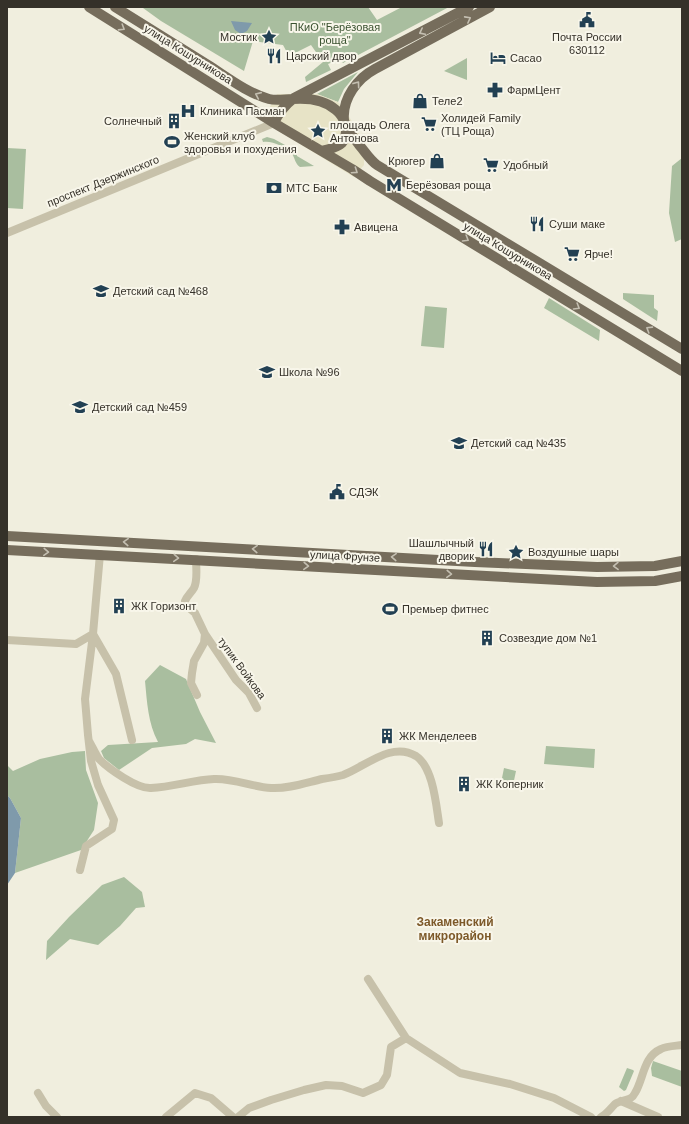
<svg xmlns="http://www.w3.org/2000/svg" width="689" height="1124" font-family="Arial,sans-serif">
<rect width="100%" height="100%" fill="#f0eede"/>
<!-- green -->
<path fill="#a9be9f" d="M144,7H368L377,20L402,7H449L343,63L340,59L328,64L331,70L306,82L305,77L323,62L311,45L289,56L283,45L253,41L244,71L161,21L143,8Z
M467,58V80L444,71Z
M358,72L344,89L338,102L317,94Z
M267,137L274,139L296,151L297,156L314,166L300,167C295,164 295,158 292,154C286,147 271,140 263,142L262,139Z
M7,148L26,149L23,209L7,208Z
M682,158V239L675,242L669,213L672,166Z
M623,293L654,295V308L658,311L657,321L623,299Z
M549,298L600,330L599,341L544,308Z
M425,306L447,308L444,348L421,346Z
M160,665L186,679L200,712L216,743L195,739L186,744L152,748L119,770L104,758L101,751L108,745L158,742C148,723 147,702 145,681Z
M546,746L595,749L594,768L544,764Z
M85,751L86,770L98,803L94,830L81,850L15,873L21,818L10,798L7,795V765L13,771L40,759L72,752Z
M504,768L516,771L512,790L500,788Z
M124,877L142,892L145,907L136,908L120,926L98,945L70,939L46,960L47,941L69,917L102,885Z
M653,1061L682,1071V1087L652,1076L651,1068Z
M627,1068L633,1070L634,1071L626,1090L624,1091L619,1087Z"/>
<!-- plaza -->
<path fill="#e7e3c6" d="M277,94H317L338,102L348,115L364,142V165L354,177L262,121Z"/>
<!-- water -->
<path fill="#7f9aab" d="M231,21L252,23L247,31L241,34L235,30Z
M7,795L10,798L21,818L15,873L7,885Z"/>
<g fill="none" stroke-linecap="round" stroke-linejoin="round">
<!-- minor -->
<path stroke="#c7c1aa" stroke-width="8" d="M7,233L274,123
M196,559C196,568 198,580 194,588C191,593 187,596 185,601L188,607L195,613L205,634
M93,634L116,674L132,740
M7,640L76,644L93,634L100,554
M197,695L191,683L192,673L194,661L204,643L205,634L236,680L249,693L257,708
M89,741C92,746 96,755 99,759C109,769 137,789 151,788C173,787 193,780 214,779C234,778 252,787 271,788C288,789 305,783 322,779C329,778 336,777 343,775C365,767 391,741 416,756C433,767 436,804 439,823
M80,870L86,846L112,829L114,820L98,785L91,761L88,735L85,699L93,634
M368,979L406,1038L460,1073L510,1084L554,1098L591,1117
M38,1093L46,1106L57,1117
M621,1101L658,1117
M166,1117L195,1093L211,1098L233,1117
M238,1117L249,1108L271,1100L304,1090L326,1085L342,1086L363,1093L381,1085L387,1075L391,1047L406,1038
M601,1117C607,1114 610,1109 615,1104C621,1099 631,1102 635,1093C644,1078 643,1057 661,1049C667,1046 675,1046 682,1045"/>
<!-- major -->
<path stroke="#766d5c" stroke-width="10" d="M89,7L274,123L352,169L370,181L682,371
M115,7C146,26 177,46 208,65C227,77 247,93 269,99C277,101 285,99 293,99C308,98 325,100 336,110C345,117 350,133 342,143C337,148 328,149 322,151
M490,7L375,69C358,78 342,98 344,120C346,129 355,139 360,146C366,153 370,160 377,165L682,349
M274,123C279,112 285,105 294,98L469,7
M7,536L475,562L597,567L655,566L682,561
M7,550L597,582L655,581L682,576"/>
</g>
<!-- one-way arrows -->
<defs><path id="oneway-chevron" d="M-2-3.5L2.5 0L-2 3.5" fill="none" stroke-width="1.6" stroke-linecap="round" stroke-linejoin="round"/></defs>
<g stroke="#c4bfb1">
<use href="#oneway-chevron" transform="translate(468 19) rotate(-28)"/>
<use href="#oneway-chevron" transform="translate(122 28) rotate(32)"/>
<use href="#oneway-chevron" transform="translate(422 32) rotate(153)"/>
<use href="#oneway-chevron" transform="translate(357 84) rotate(-54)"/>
<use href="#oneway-chevron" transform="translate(258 95) rotate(-156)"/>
<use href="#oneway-chevron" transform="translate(355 171) rotate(34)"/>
<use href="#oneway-chevron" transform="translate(466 239) rotate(31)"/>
<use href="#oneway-chevron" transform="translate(577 307) rotate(31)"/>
<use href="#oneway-chevron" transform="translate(649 329) rotate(-148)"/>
<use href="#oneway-chevron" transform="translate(126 542) rotate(-177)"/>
<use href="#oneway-chevron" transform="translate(255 549) rotate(-177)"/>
<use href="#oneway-chevron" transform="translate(46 552) rotate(3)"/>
<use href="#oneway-chevron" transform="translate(394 557) rotate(-177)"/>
<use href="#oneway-chevron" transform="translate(176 558) rotate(4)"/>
<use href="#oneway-chevron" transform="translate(306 566) rotate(3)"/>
<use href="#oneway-chevron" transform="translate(616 566) rotate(179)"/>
<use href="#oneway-chevron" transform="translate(449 574) rotate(3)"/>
</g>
<!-- icons -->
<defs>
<symbol id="civic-bare" viewBox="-9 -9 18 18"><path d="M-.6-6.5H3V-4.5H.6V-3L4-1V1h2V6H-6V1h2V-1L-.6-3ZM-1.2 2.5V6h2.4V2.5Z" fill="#224053" stroke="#f8f6ea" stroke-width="2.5" paint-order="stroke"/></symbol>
<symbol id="sight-bare" viewBox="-9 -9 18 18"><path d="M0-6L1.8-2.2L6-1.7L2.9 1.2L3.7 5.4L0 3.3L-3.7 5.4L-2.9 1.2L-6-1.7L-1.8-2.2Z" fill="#224053" stroke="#f8f6ea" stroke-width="2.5" paint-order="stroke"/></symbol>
<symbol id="restaurant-bare" viewBox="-9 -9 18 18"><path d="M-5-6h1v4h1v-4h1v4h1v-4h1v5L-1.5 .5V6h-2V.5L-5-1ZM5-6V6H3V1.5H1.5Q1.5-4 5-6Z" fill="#224053" stroke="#f8f6ea" stroke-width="2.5" paint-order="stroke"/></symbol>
<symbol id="hotel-bare" viewBox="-9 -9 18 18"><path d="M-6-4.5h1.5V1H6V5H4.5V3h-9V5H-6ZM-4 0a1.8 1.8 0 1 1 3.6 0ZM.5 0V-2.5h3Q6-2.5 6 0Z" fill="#224053" stroke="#f8f6ea" stroke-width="2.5" paint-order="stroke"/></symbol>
<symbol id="pharmacy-bare" viewBox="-9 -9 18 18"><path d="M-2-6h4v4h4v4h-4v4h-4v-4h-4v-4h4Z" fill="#224053" stroke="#f8f6ea" stroke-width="2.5" paint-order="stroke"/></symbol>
<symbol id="shop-bare" viewBox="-9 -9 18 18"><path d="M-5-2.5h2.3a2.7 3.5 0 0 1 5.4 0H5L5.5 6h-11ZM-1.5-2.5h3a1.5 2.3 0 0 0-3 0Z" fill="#224053" stroke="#f8f6ea" stroke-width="2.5" paint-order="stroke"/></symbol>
<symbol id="hospital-bare" viewBox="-9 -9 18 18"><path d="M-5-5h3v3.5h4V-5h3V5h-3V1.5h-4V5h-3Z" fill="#224053" stroke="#f8f6ea" stroke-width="2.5" paint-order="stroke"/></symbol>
<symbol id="building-bare" viewBox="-9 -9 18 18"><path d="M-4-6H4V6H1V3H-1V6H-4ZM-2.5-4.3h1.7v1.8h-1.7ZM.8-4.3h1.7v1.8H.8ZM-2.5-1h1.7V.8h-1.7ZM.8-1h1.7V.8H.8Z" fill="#224053" stroke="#f8f6ea" stroke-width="2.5" paint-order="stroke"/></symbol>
<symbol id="supermarket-bare" viewBox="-9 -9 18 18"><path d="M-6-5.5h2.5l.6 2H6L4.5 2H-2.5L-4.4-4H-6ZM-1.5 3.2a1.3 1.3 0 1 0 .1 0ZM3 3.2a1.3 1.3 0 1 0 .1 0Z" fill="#224053" stroke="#f8f6ea" stroke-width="2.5" paint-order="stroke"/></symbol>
<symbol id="stadium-bare" viewBox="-9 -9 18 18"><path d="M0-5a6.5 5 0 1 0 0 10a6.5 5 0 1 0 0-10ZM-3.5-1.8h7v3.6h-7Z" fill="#224053" stroke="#f8f6ea" stroke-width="2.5" paint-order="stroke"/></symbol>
<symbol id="metro-bare" viewBox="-9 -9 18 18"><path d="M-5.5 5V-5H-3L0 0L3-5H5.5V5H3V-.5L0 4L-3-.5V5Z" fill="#224053" stroke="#f8f6ea" stroke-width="2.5" paint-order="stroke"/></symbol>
<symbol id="bank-bare" viewBox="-9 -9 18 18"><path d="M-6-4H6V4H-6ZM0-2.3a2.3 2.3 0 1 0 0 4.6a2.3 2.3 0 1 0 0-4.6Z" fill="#224053" stroke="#f8f6ea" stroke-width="2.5" paint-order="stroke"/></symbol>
<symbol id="school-bare" viewBox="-9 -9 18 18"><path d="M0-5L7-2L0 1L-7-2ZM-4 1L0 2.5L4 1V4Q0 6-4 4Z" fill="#224053" stroke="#f8f6ea" stroke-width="2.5" paint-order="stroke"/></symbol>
</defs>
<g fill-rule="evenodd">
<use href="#civic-bare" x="576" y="9" width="22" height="22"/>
<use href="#sight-bare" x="258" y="26" width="22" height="22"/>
<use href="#restaurant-bare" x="263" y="45" width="22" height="22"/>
<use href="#hotel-bare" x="487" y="47" width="22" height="22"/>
<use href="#pharmacy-bare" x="484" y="79" width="22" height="22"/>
<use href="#shop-bare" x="409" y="90" width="22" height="22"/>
<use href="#hospital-bare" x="177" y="100" width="22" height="22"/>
<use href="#building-bare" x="163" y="110" width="22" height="22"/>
<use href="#supermarket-bare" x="418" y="113" width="22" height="22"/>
<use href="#sight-bare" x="307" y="120" width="22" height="22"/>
<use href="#stadium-bare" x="161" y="131" width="22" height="22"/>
<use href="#shop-bare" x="426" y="150" width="22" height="22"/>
<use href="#supermarket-bare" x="480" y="154" width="22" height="22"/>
<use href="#metro-bare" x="383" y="174" width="22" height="22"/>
<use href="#bank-bare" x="263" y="177" width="22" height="22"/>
<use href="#restaurant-bare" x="526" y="213" width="22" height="22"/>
<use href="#pharmacy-bare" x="331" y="216" width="22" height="22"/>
<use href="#supermarket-bare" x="561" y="243" width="22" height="22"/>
<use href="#school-bare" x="90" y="280" width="22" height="22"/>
<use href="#school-bare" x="256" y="361" width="22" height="22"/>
<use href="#school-bare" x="69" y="396" width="22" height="22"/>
<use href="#school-bare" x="448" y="432" width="22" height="22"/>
<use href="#civic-bare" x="326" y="481" width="22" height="22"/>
<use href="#restaurant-bare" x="475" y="538" width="22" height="22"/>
<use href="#sight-bare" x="505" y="541" width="22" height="22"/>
<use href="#building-bare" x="108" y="595" width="22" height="22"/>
<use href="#stadium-bare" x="379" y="598" width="22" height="22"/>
<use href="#building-bare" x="476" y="627" width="22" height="22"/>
<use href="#building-bare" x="376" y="725" width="22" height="22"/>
<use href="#building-bare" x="453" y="773" width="22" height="22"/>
</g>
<g text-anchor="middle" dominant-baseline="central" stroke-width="4" stroke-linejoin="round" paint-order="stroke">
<!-- park labels -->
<g font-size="11" fill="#39512f" stroke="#f8f6ea">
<text x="335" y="27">ПКиО "Берёзовая<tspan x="335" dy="13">роща"</tspan></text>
</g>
<!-- poi labels -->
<g font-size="11" fill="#353129" stroke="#f8f6ea" text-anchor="start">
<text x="257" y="37" text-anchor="end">Мостик</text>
<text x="587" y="37" text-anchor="middle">Почта России<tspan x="587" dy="13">630112</tspan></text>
<text x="286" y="56">Царский двор</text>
<text x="510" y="58">Cacao</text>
<text x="507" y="90">ФармЦент</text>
<text x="432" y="101">Теле2</text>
<text x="200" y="111">Клиника Пасман</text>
<text x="441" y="118">Холидей Family<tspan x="441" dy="13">(ТЦ Роща)</tspan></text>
<text x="162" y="121" text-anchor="end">Солнечный</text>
<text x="330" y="125">площадь Олега<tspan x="330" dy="13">Антонова</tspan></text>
<text x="184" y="136">Женский клуб<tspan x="184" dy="13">здоровья и похудения</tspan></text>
<text x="425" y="161" text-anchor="end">Крюгер</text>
<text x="503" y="165">Удобный</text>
<text x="406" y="185">Берёзовая роща</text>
<text x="286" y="188">МТС Банк</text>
<text x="549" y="224">Суши маке</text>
<text x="354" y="227">Авицена</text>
<text x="584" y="254">Ярче!</text>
<text x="113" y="291">Детский сад №468</text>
<text x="279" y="372">Школа №96</text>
<text x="92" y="407">Детский сад №459</text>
<text x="471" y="443">Детский сад №435</text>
<text x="349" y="492">СДЭК</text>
<text x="474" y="543" text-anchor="end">Шашлычный<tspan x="474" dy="13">дворик</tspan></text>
<text x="528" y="552">Воздушные шары</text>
<text x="131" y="606">ЖК Горизонт</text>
<text x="402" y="609">Премьер фитнес</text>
<text x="499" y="638">Созвездие дом №1</text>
<text x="399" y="736">ЖК Менделеев</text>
<text x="476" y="784">ЖК Коперник</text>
</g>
<!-- street labels -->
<g font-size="11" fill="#353129" stroke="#f8f6ea">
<text transform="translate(188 54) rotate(32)">улица Кошурникова</text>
<text transform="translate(103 181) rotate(-22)">проспект Дзержинского</text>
<text transform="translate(508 251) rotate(31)">улица Кошурникова</text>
<text transform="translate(345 556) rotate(3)">улица Фрунзе</text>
<text transform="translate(242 668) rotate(54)">тупик Войкова</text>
</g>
<!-- neighbourhood labels -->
<g font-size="12" font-weight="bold" fill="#7d5929" stroke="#f8f6ea">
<text x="455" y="922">Закаменский<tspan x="455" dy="14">микрорайон</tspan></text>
</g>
</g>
<!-- border -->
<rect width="689" height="1124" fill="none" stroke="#353129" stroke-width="16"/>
</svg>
